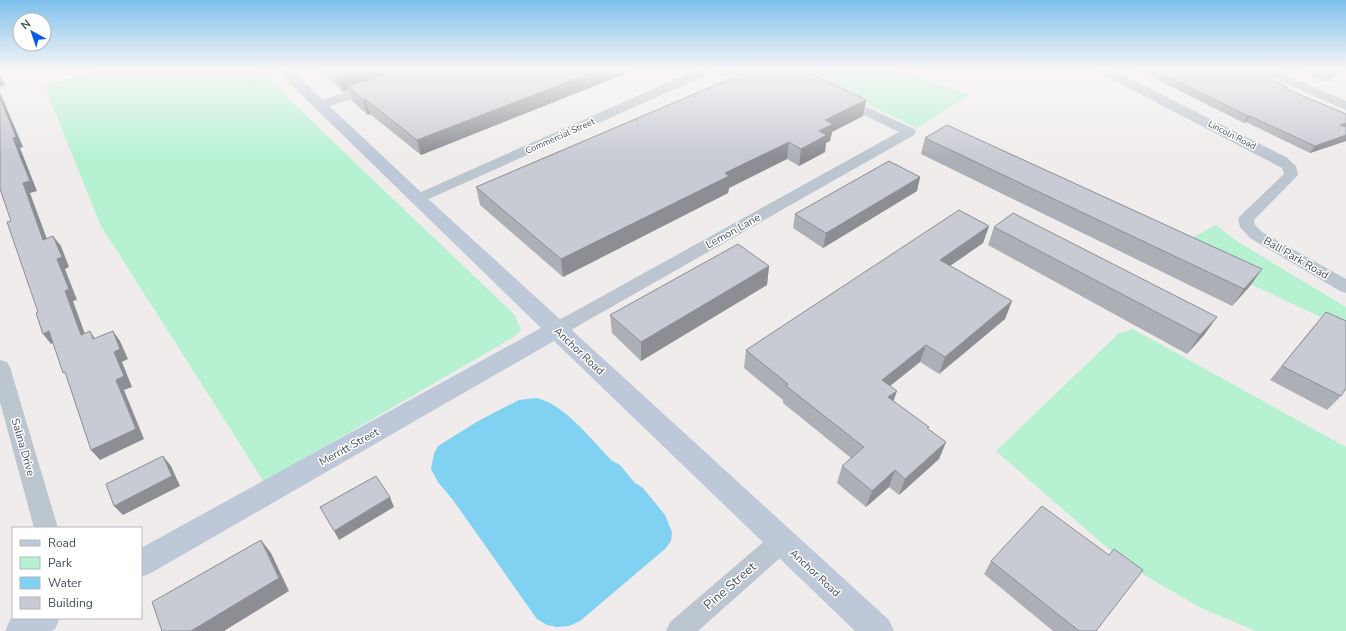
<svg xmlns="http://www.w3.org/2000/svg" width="1346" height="631" font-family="'Nunito Sans',sans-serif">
<rect width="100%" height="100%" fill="#f0ecec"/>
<!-- commercial -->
<path fill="#fdf8e3" d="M31,69H104L44,85Z"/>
<!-- green -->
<path fill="#b6f2d2" d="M104,69H259L327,136L514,314L521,330L514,337L264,482L101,226L44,85Z
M707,69H764L757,72L727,77Z
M797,69H896L969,95L917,128Z
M1216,225L1235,240L1346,307V329L1159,241L1190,239Z
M1133,329L1346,447V631H1256L1201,608L1127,565L996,451L1119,333Z"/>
<!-- water -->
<path fill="#80d1f2" d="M536,398C563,403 592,440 611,460L620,465L635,483L643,488L665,515L672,532L671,541L665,549L580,621L569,626L557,627L547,625L537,619L453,500L438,482L431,469L434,454L438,446L480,420L519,400Z"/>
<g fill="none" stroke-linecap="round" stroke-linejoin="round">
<!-- street -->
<path fill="#bcc6d0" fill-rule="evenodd" d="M698,69H706L708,72L706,75L422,202H412L409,199L412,196Z
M1096,69H1111L1286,157L1296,166L1298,175L1254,220L1255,225L1262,232L1346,279V293L1340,291L1250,238L1240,227L1238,219L1240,216L1284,174L1282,168L1098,72Z
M1257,69H1272L1346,101V110L1259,72Z
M373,84L377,85L379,88L377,91L320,109L314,105L315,102Z
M843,96L914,129L916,132L914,135L562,335L556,337L550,335L547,330L550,325L899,132L839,103L837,100L839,97Z
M0,360L7,362L10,367L58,528H34L0,402Z
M782,530L790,533L794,541L790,549L698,631H666L670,622L774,533Z"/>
<!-- secondary -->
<path fill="#bdc8d8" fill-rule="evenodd" d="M275,69H290L424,195L889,620L894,631H855L554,341L151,573L141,577V548L541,328Z
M13,618H60L55,629L51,631H5L10,620Z"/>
</g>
<!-- wall -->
<path fill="#acafb5" d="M319,69H637L421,155L370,114L368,115L352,101L349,90L343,92Z
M746,69H801L866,100L863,116L832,132L830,141L826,143L825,152L799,166L787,159L729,188L728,193L563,277L480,205L476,187L746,72Z
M1136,69H1246L1287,87L1286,89L1346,114V141L1310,153L1246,122L1244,123Z
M1309,69H1343L1328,82L1307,73Z
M925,138L1262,269L1250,286L1232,306L921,154Z
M920,177L917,191L823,248L793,228L795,214Z
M989,226L983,243L950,266L1012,301L1005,319L939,374L920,362L890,386L893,401L928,429L946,442L939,459L899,495L889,487L866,507L837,483L842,466L851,458L783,403V400L744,368L746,350Z
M994,227L1217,317L1204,335L1187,354L988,245Z
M769,266L767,285L641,361L612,333L610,315Z
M1314,326L1341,396L1327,410L1270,380Z
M1109,555L1096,631H1053L984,574L991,561Z"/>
<!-- shaded-wall -->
<path fill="#8c8e94" d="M366,69H415L348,86L349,90L343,92L338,77Z
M601,69H637L421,155L417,140Z
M1339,69H1343L1328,82L1334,73Z
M0,73L5,85L0,87Z
M0,92L23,147L20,148L37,191L30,193L51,250L43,240L23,183L13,138L0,98Z
M365,99L370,114L368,115L363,100Z
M866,100L863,116L832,132L830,141L826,143L825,152L799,166L801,149L819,131L825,120Z
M1248,116H1250L1246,122L1244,123Z
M1346,123V128L1340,125Z
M1346,135V141L1310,153L1315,146Z
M789,142L787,159L729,188L728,193L563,277L561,259L725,173Z
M920,177L917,191L823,248L826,233Z
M989,226L983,243L934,277L940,260Z
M53,236L61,246L69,267L65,269L77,300L73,301L89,345L81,335L65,291L57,259Z
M769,266L767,285L641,361V342Z
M1262,269L1250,286L1232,306L1244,289Z
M1012,301L1005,319L939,374L945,357Z
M1217,317L1204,335L1187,354L1200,335Z
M49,331L58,341L51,344L43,334Z
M90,331L97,342L93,339Z
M113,331L120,341L128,359L122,362L132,387L124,390L144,439L100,460L91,450L116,380Z
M926,345L920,362L876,397L882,380Z
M897,391L891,408L888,397Z
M946,442L939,459L899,495L905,479Z
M163,456L171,466L180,486L123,515L114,506Z
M895,470L889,487L866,507L872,491Z
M390,497L394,507L339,540L334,531Z
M261,540L271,553L289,591L224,631H191Z"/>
<!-- building -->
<path fill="#c8cbd3" stroke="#8c8e94" d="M329,69H366L338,77Z
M402,69H601L417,140L365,99L363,100L348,86Z
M752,69H801L866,100L825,120L833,124L819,131L827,135L801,149L789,142L725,173L729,176L561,259L476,187L753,69Z
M1152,69H1246L1287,87L1284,88L1346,114V123L1340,125L1346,127V135L1315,146L1250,116H1248Z
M1324,69H1339L1334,73Z
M0,98L16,137L13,138L30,181L23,183L43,240L53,236L62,257L57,259L69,289L65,291L81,335L90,331L93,339L113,331L120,349L114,352L124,376L116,380L136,429L91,450L65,372L63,373L49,331L43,334L36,313L38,312L7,222L11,221L0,189Z
M947,125L1262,269L1244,289L925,138Z
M889,161L920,177L826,233L795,214Z
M959,210L989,226L940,260L1012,301L945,357L926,345L882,380L897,391L888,397L929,427L927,428L946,442L905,479L895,470L872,491L842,466L864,447L786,386L788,384L746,350Z
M1013,213L1217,317L1200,335L994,227Z
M738,244L769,266L641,342L610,315Z
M1326,312L1346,321V388L1341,396L1282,366Z
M163,456L172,476L114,506L106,484Z
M376,476L390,497L334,531L320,507Z
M1042,506L1109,555L1114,549L1143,570L1096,631H1079L991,561Z
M261,540L279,578L191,631H162L152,602Z"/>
<!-- sky -->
<linearGradient id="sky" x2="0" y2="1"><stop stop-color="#7ec0ec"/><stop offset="0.44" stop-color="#f8f6f6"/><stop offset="1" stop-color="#f8f6f6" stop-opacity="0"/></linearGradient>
<rect width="1346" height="157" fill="url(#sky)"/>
<g text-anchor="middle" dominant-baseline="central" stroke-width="3" stroke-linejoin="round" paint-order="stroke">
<!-- far-street labels -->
<g font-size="9" fill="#444e5b" stroke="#fff">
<text transform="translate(1232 135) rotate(27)">Lincoln Road</text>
<text transform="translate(560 136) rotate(-24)">Commercial Street</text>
</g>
<!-- street labels -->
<g font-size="11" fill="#444e5b" stroke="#fff">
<text transform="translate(733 231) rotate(-29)">Lemon Lane</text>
<text transform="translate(1296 258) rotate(30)">Ball Park Road</text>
<text transform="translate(579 351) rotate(43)">Anchor Road</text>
<text transform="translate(23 447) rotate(74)">Salina Drive</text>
<text transform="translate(349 447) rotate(-29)">Merritt Street</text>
<text transform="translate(815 573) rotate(43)">Anchor Road</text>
</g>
<!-- near-street labels -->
<g font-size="13" fill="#444e5b" stroke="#fff">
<text transform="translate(730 586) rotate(-41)">Pine Street</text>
</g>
</g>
<!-- legend -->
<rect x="12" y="527" width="130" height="92" fill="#ffffff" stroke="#b4b8bd"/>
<rect x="20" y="540" width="20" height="6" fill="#bdc8d8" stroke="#b4b8bd"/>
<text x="48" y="547" font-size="12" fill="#444e5b">Road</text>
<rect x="20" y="557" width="20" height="12" fill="#b6f2d2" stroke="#b4b8bd"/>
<text x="48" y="567" font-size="12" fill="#444e5b">Park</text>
<rect x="20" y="577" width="20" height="12" fill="#80d1f2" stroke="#b4b8bd"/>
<text x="48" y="587" font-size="12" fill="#444e5b">Water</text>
<rect x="20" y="597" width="20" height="12" fill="#c8cbd3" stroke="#b4b8bd"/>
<text x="48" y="607" font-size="12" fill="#444e5b">Building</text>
<!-- north arrow -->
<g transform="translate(32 32) rotate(320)"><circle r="19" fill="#ffffff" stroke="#b4b8bd"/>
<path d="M0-3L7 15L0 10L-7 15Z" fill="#0b5aea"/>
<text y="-6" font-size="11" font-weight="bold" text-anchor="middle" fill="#444e5b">N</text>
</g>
</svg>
